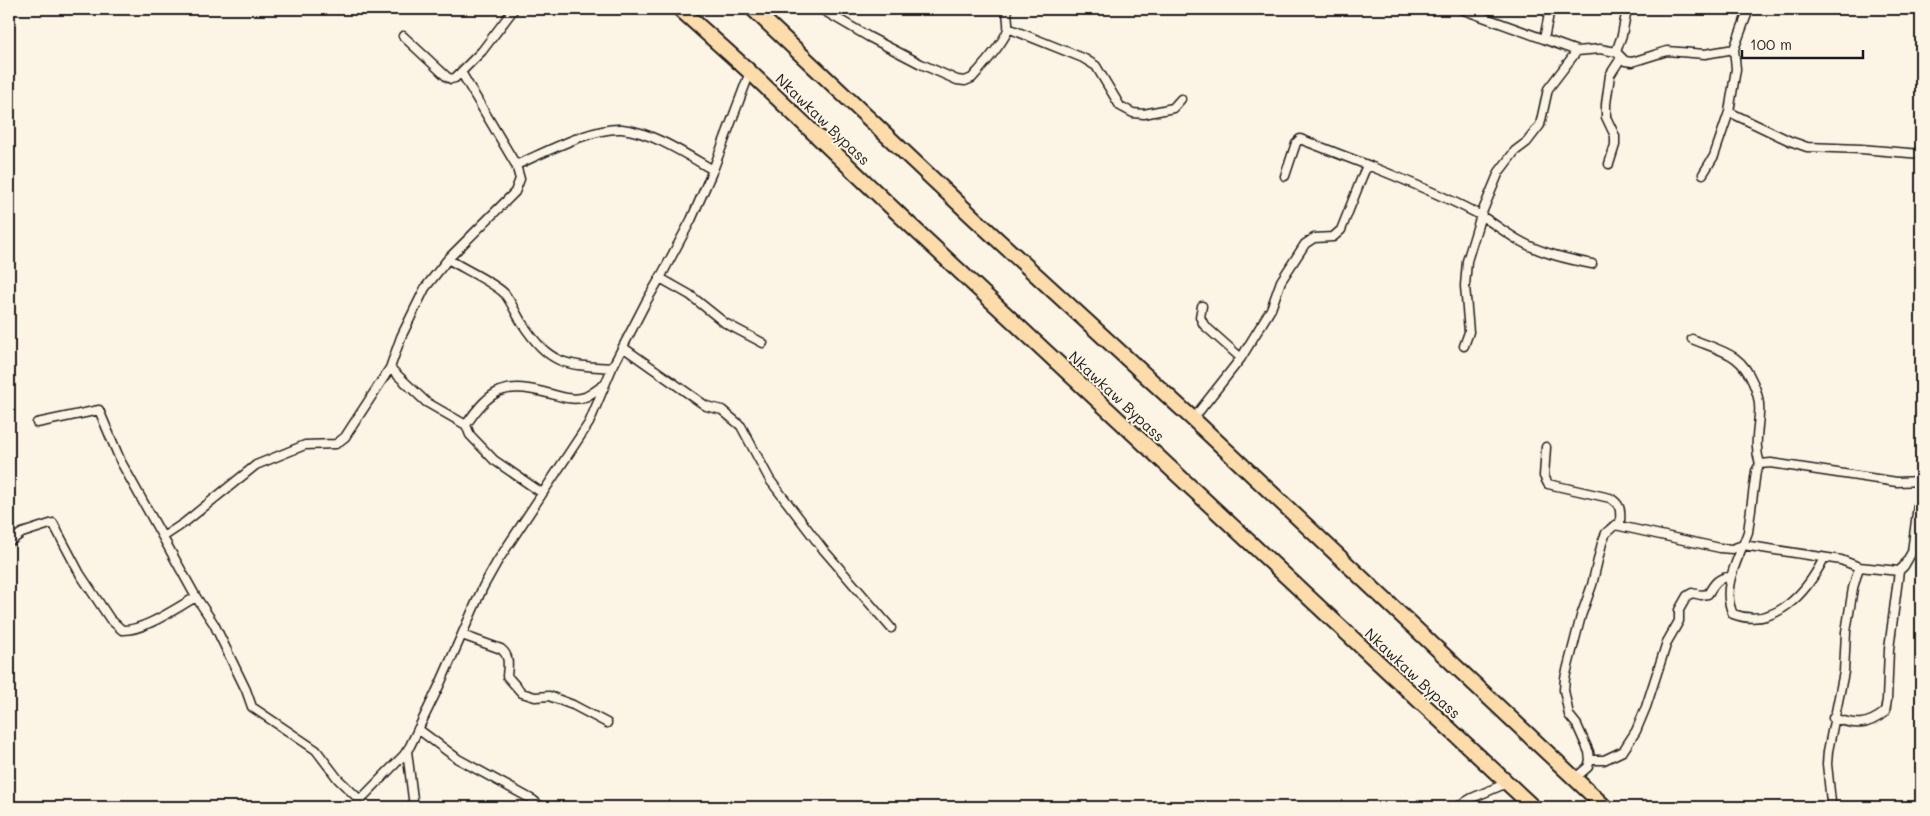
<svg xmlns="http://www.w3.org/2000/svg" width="1930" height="816" font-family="Mali,sans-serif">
<rect width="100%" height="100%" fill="#fcf5e5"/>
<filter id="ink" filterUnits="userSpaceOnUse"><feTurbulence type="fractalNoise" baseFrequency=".02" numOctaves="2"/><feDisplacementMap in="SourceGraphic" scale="10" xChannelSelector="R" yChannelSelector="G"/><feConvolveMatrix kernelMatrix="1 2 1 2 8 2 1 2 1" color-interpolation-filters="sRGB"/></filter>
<g filter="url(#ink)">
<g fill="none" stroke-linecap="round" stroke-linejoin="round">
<defs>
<path id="street" d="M821,9L869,37L921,64L957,80L965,81L972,78C981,68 1005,41 1008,29C1009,22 1006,16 1008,9
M1461,9L1577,51
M762,17L770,9
M1008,28L1083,58L1096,66L1120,106L1133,113L1144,114L1173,108L1181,99
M403,36L447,77L451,79L455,78L482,51L514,9
M1544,39L1550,9
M1616,52L1625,61L1632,62L1667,51L1705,54L1734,49
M1729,112L1790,141L1807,147L1861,149L1921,154
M1609,164L1615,145V136L1606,117V104L1610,75L1621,58
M516,165C544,153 592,127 622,129C652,132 687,155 713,170
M1703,174L1714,156L1729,112L1736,69L1734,49L1749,9
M1285,176L1296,143L1300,139L1370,166
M448,259C462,268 493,282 504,293C511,301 516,314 522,323C550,365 564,365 612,368
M660,278L690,295L725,323L763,343
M1202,306L1200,317L1204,325L1241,358
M1464,346L1469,332L1465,286L1467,261L1481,215L1499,172L1515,151L1527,142L1540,125L1548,89L1577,51L1600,49L1616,52L1622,35L1627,9
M624,348L706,406L722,410L741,426L770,480L822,548L891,628
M390,368L426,402L466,425L470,435L494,460L542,493
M1193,419L1241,358L1271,309L1281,281L1305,244L1314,238L1333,237L1341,230L1362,177L1365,170L1370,166C1405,180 1440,194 1474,212C1490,220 1504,232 1520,241C1541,253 1567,259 1592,264
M37,423L99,410L121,462L196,597L214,624L246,690L252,707L316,750L338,779L360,800
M466,425C491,388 506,381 551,394C562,397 574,401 585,397C592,394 599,388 605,384
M1546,447L1544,476L1548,484L1610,498C1623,506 1620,512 1620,526
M1760,464L1771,463L1897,482L1921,481V448
M163,537L184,523L256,465L305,445L336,444L345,437L390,368L401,337L425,288L448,259L515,192L520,179L516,165L461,72
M9,542L22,533L53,523L80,574L110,619L122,630C144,631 176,608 196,597
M1824,558C1807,592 1775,630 1733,614C1722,591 1734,567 1743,545L1841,560L1859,567
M462,635L501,649C510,656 508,665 507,676L522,693L535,697L549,696L573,705L607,723
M1833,718C1855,725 1866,727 1885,712L1887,700L1889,649L1899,571
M418,729L458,759L533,800L541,807
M407,751L414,807
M1590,760H1604L1623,751L1636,731L1646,707L1667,642L1679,621V610L1687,596L1692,593L1701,595L1708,594C1714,584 1718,577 1730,577
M1574,779L1588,767L1590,760L1589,752L1577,725L1569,715L1564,690L1565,678L1581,616L1592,585L1602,543L1606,533L1615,525L1720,548L1732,549L1743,545L1748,532L1756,471L1760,464C1754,446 1758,432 1759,414C1761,396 1750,369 1735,358C1724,350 1706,345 1692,339
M1831,802L1827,764L1828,751L1844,672L1846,632L1853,588L1859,567L1899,571L1904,566L1912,552L1921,481
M356,807L360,800L404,755L410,746L440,684L483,587L497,562L589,423L612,368L646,302L660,278L691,220L713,170L750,72
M1457,807L1472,798L1507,783"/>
<path id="highway" d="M680,9L750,72L908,223L1533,807
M753,9L974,218L1193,419L1605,807"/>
</defs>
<!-- street casing -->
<use href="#street" stroke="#1c1c1c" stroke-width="11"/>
<!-- highway casing -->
<use href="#highway" stroke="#1c1c1c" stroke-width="18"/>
<!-- street -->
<use href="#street" stroke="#fcf5e5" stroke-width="8"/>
<!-- highway -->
<use href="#highway" stroke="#fddcac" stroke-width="14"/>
</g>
</g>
<g text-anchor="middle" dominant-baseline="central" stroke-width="4" stroke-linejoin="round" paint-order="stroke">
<!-- street labels -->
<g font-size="15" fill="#1c1c1c" stroke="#fcf5e5">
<text transform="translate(823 119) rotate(44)">Nkawkaw Bypass</text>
<text transform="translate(1117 396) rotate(43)">Nkawkaw Bypass</text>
<text transform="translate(1413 673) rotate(43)">Nkawkaw Bypass</text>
</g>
</g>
<!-- margin -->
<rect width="1930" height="816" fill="none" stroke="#fcf5e5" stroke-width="30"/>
<rect x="15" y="15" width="1900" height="786" fill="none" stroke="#1c1c1c" stroke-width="2" filter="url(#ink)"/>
<!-- scale -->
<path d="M1742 50v8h121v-8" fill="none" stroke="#1c1c1c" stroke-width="2.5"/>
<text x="1750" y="50" font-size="15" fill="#1c1c1c" stroke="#fcf5e5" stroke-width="4" paint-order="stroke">100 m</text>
</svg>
